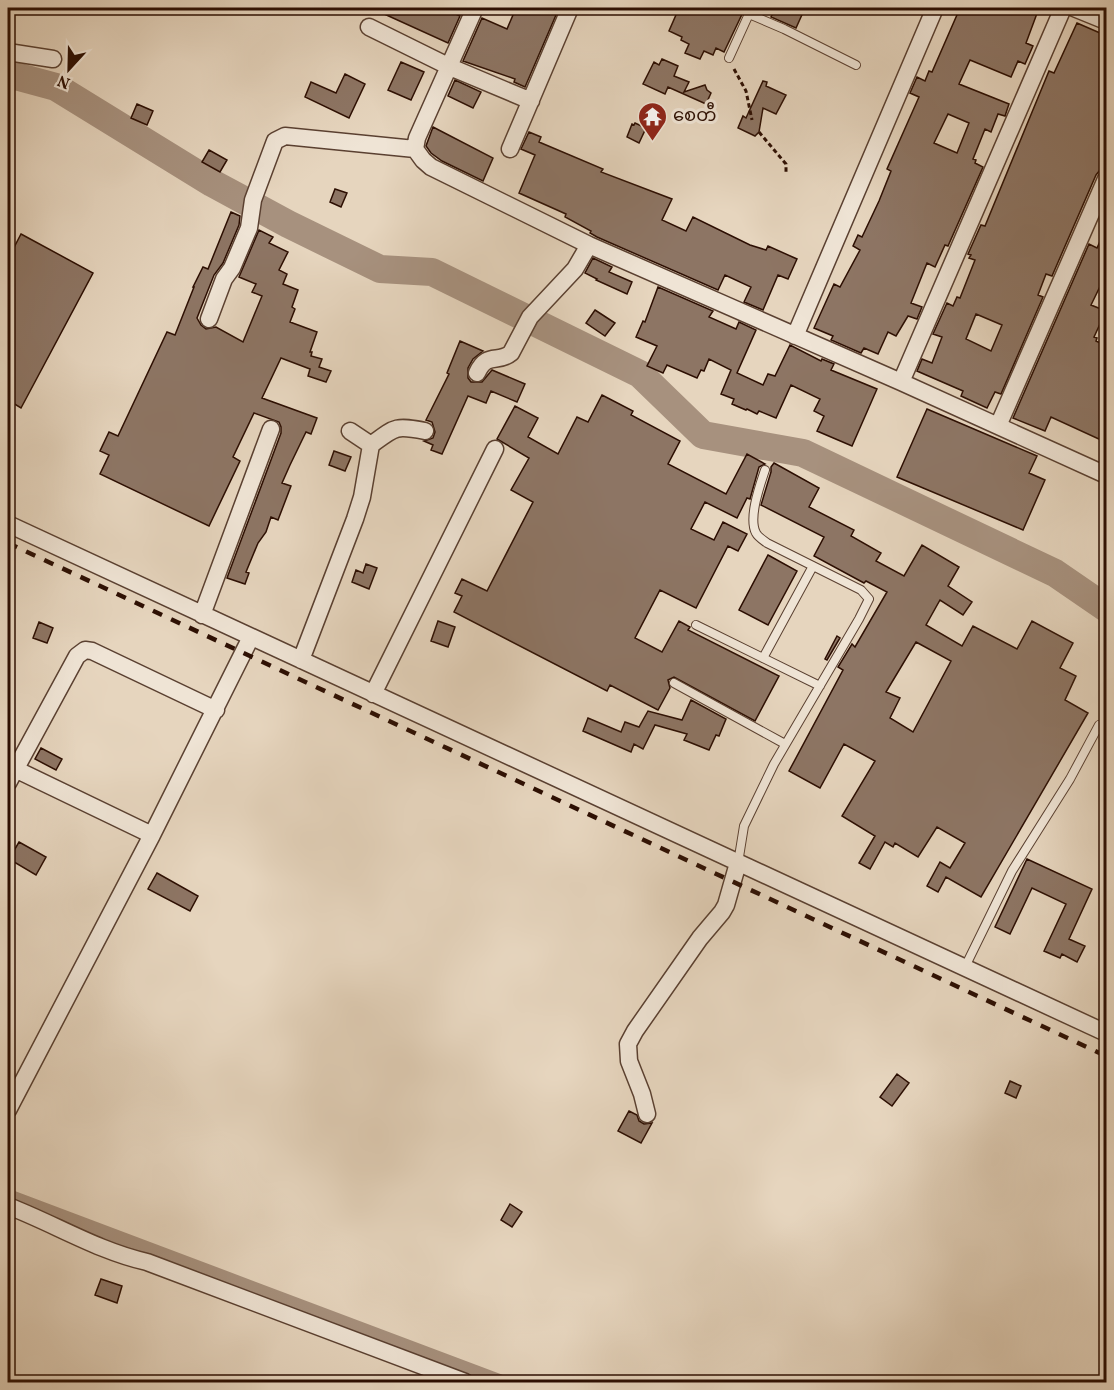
<svg xmlns="http://www.w3.org/2000/svg" width="1114" height="1390" font-family="Vollkorn,'Noto Sans Myanmar',serif">
<rect width="100%" height="100%" fill="#e6d5be"/>
<filter id="stains"><feTurbulence type="fractalNoise" baseFrequency=".00333" numOctaves="4"/><feColorMatrix values="0 0 0 0 .2 0 0 0 0 .09 0 0 0 0 .02 0 0 0 .5 -.17"/></filter>
<radialGradient id="worn" r=".72"><stop offset=".6" stop-color="#630" stop-opacity="0"/><stop offset="1" stop-color="#630" stop-opacity=".3"/></radialGradient>
<g fill="none" stroke-linecap="round" stroke-linejoin="round">
<!-- canal -->
<path stroke="#a7917e" stroke-width="16" d="M8,1197L499,1382"/>
<!-- river -->
<path stroke="#a7917e" stroke-width="28" d="M8,74L56,87L212,183L288,224L380,269L432,272L640,374L703,435L803,453L1055,573L1106,608"/>
</g>
<!-- building -->
<path fill="#8d7564" stroke="#2c0e02" stroke-width="1.5" fill-rule="evenodd" d="M371,8H451L449,11L460,16L448,43Z
M516,8H559L525,87L514,82L515,79L463,61L482,18L507,29Z
M679,8H745L724,52L716,48L713,55L704,51L700,59L685,53L689,44L681,40L682,37L669,31Z
M776,8H805L796,28L771,17Z
M960,8H1039L1026,43L1033,46L1025,64L1018,61L1011,77L970,60L959,84L1009,104L1005,116L998,114L991,132L985,129L973,159L976,160L975,163L983,167L948,246L945,245L935,267L927,263L911,303L922,307L917,319L908,316L896,336L888,332L878,354L864,348L861,353L831,340L833,336L814,328L834,284L840,287L860,250L853,246L858,235L862,237L879,201L891,171L887,169L919,97L910,93L917,77L925,81L929,71L932,72ZM948,114L969,123L957,153L934,143Z
M1077,23L1107,36V169L1100,170L1096,175L1052,276L1046,274L1038,295L1043,297L1001,394L995,392L987,408L961,396L963,391L917,371L922,359L932,363L942,337L933,334L947,303L953,306L957,297L960,298L975,260L969,258L971,255L968,254L981,225L985,226L1049,71L1054,73ZM976,314L1002,325L991,351L966,339Z
M662,59L678,66L674,76L689,82L684,92L705,85L707,90L711,93L706,104L668,87L665,94L643,84L654,62L659,65Z
M401,62L424,72L411,100L388,90Z
M345,74L365,84L349,118L305,97L311,82L336,93Z
M455,80L481,92L473,108L448,96Z
M763,81L767,82L766,86L786,95L776,114L763,108L759,132L755,136L738,128L743,116L746,118Z
M137,104L153,111L147,125L131,118Z
M635,123L646,128L639,143L627,137L632,124L634,125Z
M433,127L493,158L483,181L442,161L431,153L426,146Z
M529,132L541,137L539,142L603,169L601,172L672,199L662,220L686,231L693,217L750,245L766,250L768,246L797,259L788,279L778,275L763,310L744,302L751,287L725,275L718,290L597,237L590,233L591,231L565,217L566,214L519,193L535,155L521,149Z
M209,150L227,160L220,172L202,162Z
M335,189L347,193L341,207L330,202Z
M231,212L240,216L239,225L223,263L214,275L197,318L201,325L206,329L216,327L243,342L262,296L252,292L256,284L239,277L259,230L273,237L269,243L288,252L279,270L287,274L283,284L298,290L292,307L295,309L290,322L317,332L310,352H312L311,356L322,359L319,367L331,371L326,382L308,376L310,369L281,358L262,398L317,418L311,434L306,432L290,465L282,483L291,486L278,520L271,517L266,532L258,543L246,572L249,573L245,584L227,578L281,433V427L279,422L254,413L233,457L240,461L209,526L100,474L109,455L100,451L109,432L118,436L167,332L175,335L194,287H193L203,267L208,269Z
M1107,226V272L1091,305L1106,311L1094,337L1097,338L1096,341L1107,346V428L1101,440L1051,417L1045,431L1013,418L1089,244L1097,248Z
M21,234L93,273L21,408L8,400V259Z
M593,258L612,267L609,272L632,282L627,294L596,280L597,279L585,273Z
M658,287L713,311L709,317L736,329L739,322L756,330L737,373L763,385L768,374L775,376L790,345L821,361L822,359L834,364L831,370L877,389L852,446L817,431L824,416L814,411L820,399L791,385L776,418L759,411L757,414L747,409L746,410L732,404L734,399L721,394L731,370L709,359L704,371L701,370L697,378L667,365L663,373L647,366L657,346L636,337L643,321L645,322Z
M595,310L615,323L605,336L586,323Z
M460,341L483,351L473,359L468,368V378L471,382H482L492,370L525,384L517,402L491,391L486,403L468,396L442,454L431,450L433,445L424,441L433,438L435,432L432,422L426,420L449,374L447,373Z
M602,395L633,411L631,415L680,441L668,464L726,494L747,454L765,464L759,467L750,499L747,498L737,518L705,502L691,529L714,540L723,522L747,534L738,551L728,546L696,608L660,590L635,638L662,652L679,621L690,627L688,630L779,676L755,721L674,677L668,680L670,688L658,710L610,685L607,691L454,612L462,596L455,593L462,579L487,591L533,502L511,490L529,458L497,439L515,406L538,418L528,437L558,454L577,417L588,422Z
M927,409L1037,456L1029,473L1045,480L1023,530L897,477Z
M334,451L351,457L345,471L329,465Z
M774,463L819,488L809,507L854,530L851,536L881,553L876,561L904,576L922,545L959,567L948,586L972,602L963,615L940,600L926,625L962,646L973,626L1017,649L1032,621L1073,643L1060,668L1076,676L1065,700L1088,713L981,897L946,877L938,892L927,886L940,862L950,868L965,843L937,827L918,857L895,843L893,847L885,842L870,869L859,863L875,836L842,816L875,761L844,744L820,788L789,771L843,670L838,667L852,644L855,647L887,592L866,581L864,583L814,556L824,537L761,505L771,472V467ZM916,642L951,661L913,732L890,718L900,698L886,692Z
M768,555L797,571L768,625L739,610Z
M366,564L377,568L369,589L352,582L356,570L363,573Z
M438,621L455,627L448,647L431,641Z
M39,622L53,628L47,643L33,638Z
M837,636L840,638L827,660L825,659Z
M691,700L726,719L719,736L716,735L709,750L684,740L687,734L655,725L643,749L634,744L631,752L583,731L588,718L621,732L625,722L639,727L648,711L682,720Z
M41,748L62,759L56,770L35,759Z
M19,842L46,857L36,875L9,859Z
M1027,859L1092,889L1069,939L1085,946L1077,962L1062,954L1060,958L1044,951L1066,904L1032,888L1010,934L995,927Z
M157,873L198,896L190,911L148,889Z
M897,1074L909,1083L892,1106L880,1097Z
M1010,1081L1021,1086L1016,1098L1005,1093Z
M629,1111L637,1115L639,1121L644,1124L652,1123L641,1143L618,1131Z
M510,1204L522,1212L512,1227L501,1220Z
M101,1279L122,1286L117,1303L95,1295Z"/>
<g fill="none" stroke-linecap="round" stroke-linejoin="round">
<defs>
<path id="lane" d="M752,8L749,14L784,29L856,65
M729,58L749,14
M696,625L820,686
M763,658L813,566
M674,683L785,744
M738,863L744,826L774,764L859,619L869,599L861,590L767,543C763,540 758,537 756,533C748,518 760,485 765,470
M965,967L1012,871L1070,779L1099,725"/>
<path id="street" d="M475,8L417,138L415,149L423,160L431,167L589,245L901,382L1106,475
M1074,8L1106,21
M369,27L450,67L531,101
M8,52L53,59
M510,149L570,8
M209,319L224,279L232,268L249,228L253,200L275,141L285,136L415,149
M795,336L935,8
M477,373C487,351 498,364 511,353L530,317L575,269L589,245
M901,382L1063,8
M998,426L1106,179
M371,445C395,427 395,425 425,431
M8,524L1106,1033
M202,615L271,429
M301,660L355,519L362,497L371,445L350,431
M373,694L495,449
M15,769L152,835L251,637
M8,783L77,656L85,650L92,651L216,710
M8,1110L152,835
M647,1114L642,1094L629,1061L628,1044L635,1031L700,938L722,912L726,905L738,863
M8,1206C55,1224 98,1251 147,1262L465,1382"/>
</defs>
<!-- lane casing -->
<use href="#lane" stroke="#5a4031" stroke-width="10"/>
<!-- street casing -->
<use href="#street" stroke="#5a4031" stroke-width="19"/>
<!-- path -->
<path stroke="#2c0e02" stroke-width="3" stroke-dasharray="4.5 3" stroke-linecap="butt" d="M734,69L746,91L752,120
M759,132L786,164V174"/>
<!-- lane -->
<use href="#lane" stroke="#efe4d5" stroke-width="8"/>
<!-- street -->
<use href="#street" stroke="#efe4d5" stroke-width="16"/>
<!-- rail -->
<path stroke="#2c0e02" stroke-width="4.5" stroke-dasharray="10 10" stroke-linecap="butt" d="M8,543L1106,1056"/>
</g>
<!-- icons -->
<defs>
<symbol id="temple-pin" viewBox="-11 -11 22 30"><path d="M0 17L-7.5 6A9.5 9.5 0 1 1 7.5 6Z" fill="#8f2418" stroke="#efe4d5"/><path d="M0-6L5-2H3V0L6.5 2.5H4V6H1.5V3h-3V6H-4V2.5H-6.5L-3 0V-2H-5Z" fill="#fff"/></symbol>
</defs>
<g fill-rule="evenodd">
<use href="#temple-pin" x="636" y="100" width="33" height="45"/>
</g>
<g text-anchor="middle" dominant-baseline="central" stroke-width="6" stroke-linejoin="round" paint-order="stroke">
<!-- poi labels -->
<g font-size="18" fill="#2c0e02" stroke="#efe4d5" text-anchor="start">
<text x="673" y="116">စေတီ</text>
</g>
</g>
<!-- margin -->
<rect width="1114" height="1390" fill="none" stroke="#e6d5be" stroke-width="30"/>
<rect x="9" y="9" width="1096" height="1372" fill="none" stroke="#2c0e02" stroke-width="3"/>
<rect x="15" y="15" width="1084" height="1360" fill="none" stroke="#2c0e02" stroke-width="1.5"/>
<!-- north arrow -->
<g transform="translate(69 69) rotate(202)" stroke="#efe4d5" stroke-width="4.5" paint-order="stroke">
<path d="M0-4.5L10 22L0 15L-10 22Z" fill="#2c0e02"/>
<text y="-9" font-size="16" font-weight="bold" text-anchor="middle" fill="#2c0e02">N</text>
</g>
<rect width="100%" height="100%" filter="url(#stains)"/>
<rect width="100%" height="100%" fill="url(#worn)"/>
</svg>
